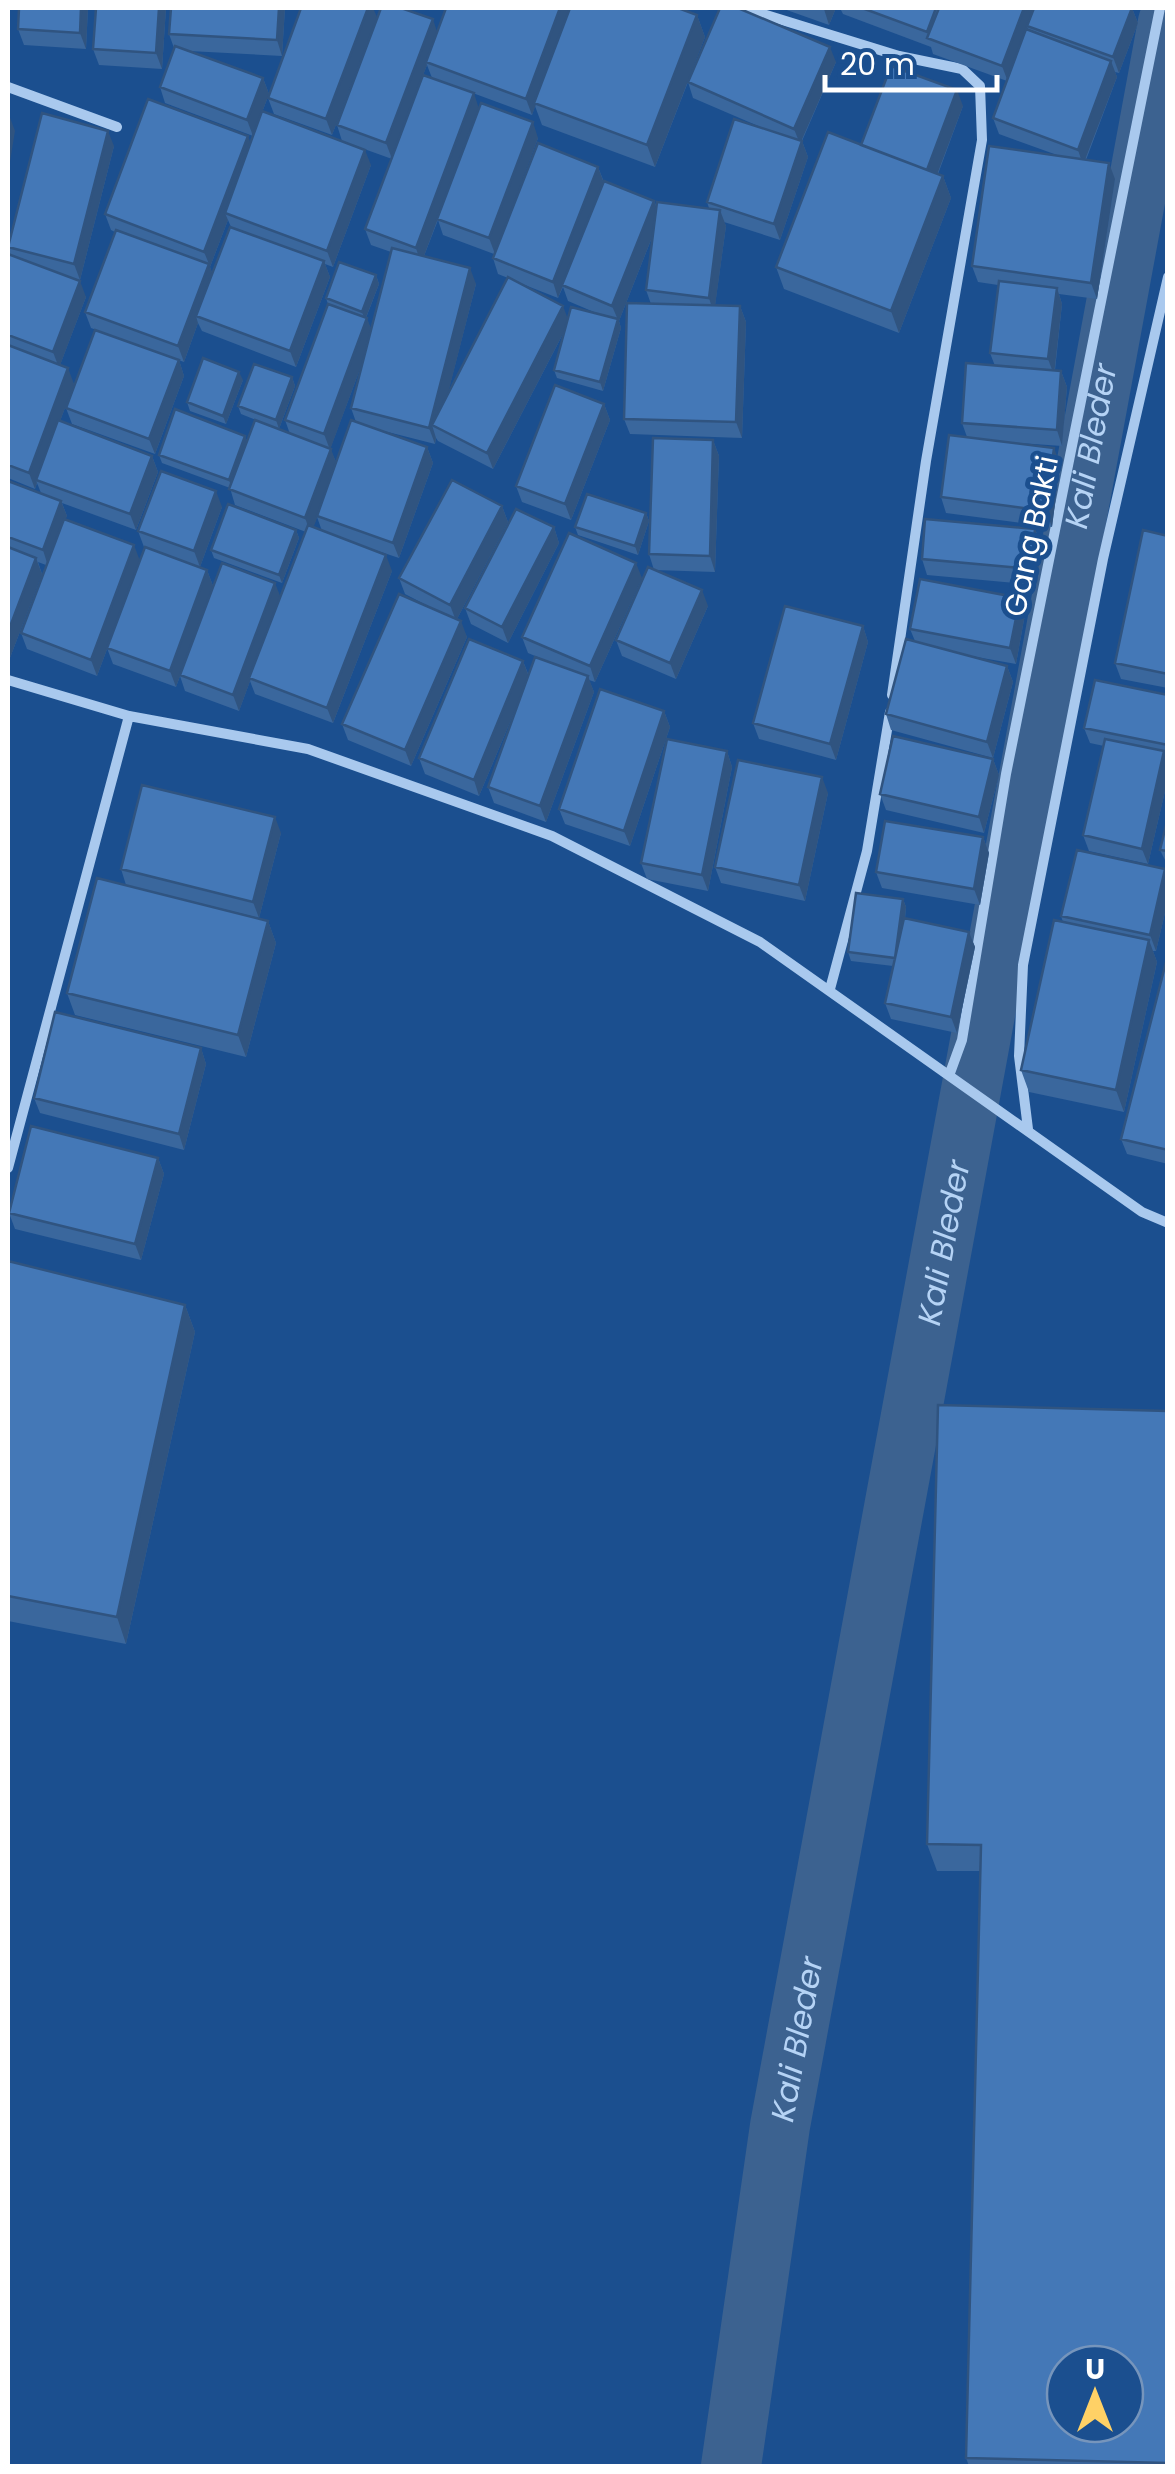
<svg xmlns="http://www.w3.org/2000/svg" width="1175" height="2474" font-family="Poppins,sans-serif">
<rect width="100%" height="100%" fill="#1b4f8f"/>
<g fill="none" stroke-linecap="round" stroke-linejoin="round">
<!-- canal -->
<path stroke="#3c6290" stroke-width="60" id="s1" d="M731,2466L780,2126L1168,22"/>
<!-- minor -->
<path stroke="#a9c9ee" stroke-width="10" d="M743,8L899,56L962,69L980,86L982,140L926,461L892,695
M8,87L117,127
M8,680L129,716L308,749L552,836L760,942L1142,1212L1168,1223
M830,989L867,851L890,712
M950,1073L962,1040L1006,774L1160,8
M1028,1129L1019,1056L1023,965L1103,559L1168,277
M8,1168L129,716"/>
</g>
<!-- wall -->
<path fill="#3a679d" fill-rule="evenodd" d="M88,8L86,49L24,45L18,29Z
M96,8H166L162,69L99,65L93,49Z
M285,8L282,56L189,51L263,78L269,94L253,136L165,103L160,87L174,48L169,34Z
M781,8H836L829,25Z
M840,8H1132L1138,23L1119,73L1115,72L1117,77L1086,160L1115,179L1097,299L1059,294L1062,304L1055,370L1061,371L1067,387L1062,446L1004,442L1060,464L1052,527L946,513L941,497L967,437L962,423L995,366L990,353L998,285L978,282L972,266L1057,155L999,134L993,118L1007,81L933,54L931,47L843,14Z
M697,15L705,37L688,81L836,62L802,141L808,157L780,240L724,222L726,226L715,305L740,306L746,322L742,438L630,434L624,419L651,304L646,290L653,235L619,321L621,328L603,391L557,378L554,370L566,328L493,469L438,441L436,438L435,444L372,428L427,447L433,463L399,558L354,543L392,571L333,723L255,694L250,681L239,711L185,691L180,676L176,687L113,664L107,648L145,548L144,547L138,531L222,507L200,567L207,570L213,586L280,597L306,532L235,505L230,488L162,463L159,455L245,436L247,441L290,434L285,420L328,304L326,298L376,275L379,284L366,318L371,329L391,252L371,245L365,229L392,159L342,141L337,125L437,32ZM427,65L432,78L532,115L535,106L542,125L655,167L688,82L693,98L765,129L707,202L709,208L657,207L654,201L604,182L598,167L501,237L538,138L479,108L423,75ZM438,220L443,235L494,254L493,258L498,274L508,278L447,396L476,284L424,256ZM512,280L558,298L563,287L568,301L601,315L568,320ZM363,361L351,408L356,422L336,462L330,449ZM317,517L322,531L313,527Z
M377,17L332,135L274,114L268,98Z
M963,106L938,174L943,176L951,198L899,333L784,289L776,267L861,145Z
M251,143L371,165L333,267L325,264L330,277L296,367L202,331L198,323L184,362L91,328L85,312L115,232L111,230L105,214ZM228,220L231,227L212,273L210,267Z
M114,146L80,280L69,277L86,297L60,365L74,384L60,421L152,456L158,472L136,530L62,503L67,516L65,519L140,561L97,676L27,649L21,633L46,565L38,562L42,574L8,663V481L41,493L37,483L35,489L8,478V254L10,255L8,247Z
M179,360L184,376L155,454L72,424L66,408Z
M292,377L295,386L279,429L241,414L238,406Z
M243,380L226,424L190,411L187,402Z
M604,404L610,420L571,520L522,502L516,486Z
M713,440L719,456L715,572L654,570L649,554Z
M502,506L508,522L457,619L467,637L411,766L348,740L342,724L430,607L405,594L399,578Z
M646,513L649,521L638,555L578,535L575,527Z
M554,527L559,543L508,643L471,624L465,608Z
M1035,529L1041,545L1037,585L927,575L922,559Z
M296,530L299,538L282,583L214,558L211,550Z
M1168,536V688L1121,679L1115,663Z
M642,578L595,682L589,680L594,692L546,822L494,803L488,787L524,689L479,796L425,774L419,758L523,661L529,676L547,661L528,653L522,637Z
M708,606L676,679L622,656L616,640Z
M1025,614L1016,664L960,654L1007,666L1013,682L993,758L891,730L886,714L915,641L910,629Z
M863,626L868,642L836,760L759,739L753,723Z
M1168,695V778L1148,864L1089,851L1083,835L1104,746L1090,743L1084,728Z
M664,711L670,727L630,846L565,824L559,809Z
M727,751L732,767L708,891L647,879L641,863Z
M993,759L999,775L984,833L886,810L880,794Z
M828,793L805,901L721,883L715,867Z
M1168,817V866L1160,850Z
M281,833L259,918L126,885L121,869Z
M983,837L989,853L980,905L882,888L876,872Z
M1165,869L1168,875V900L1156,951H1153L1157,962L1124,1112L1029,1092L1021,1070L1063,922L1061,916Z
M903,899L906,907L905,919L969,932L975,947L957,1033L891,1019L885,1003L893,966L851,961L848,952Z
M268,921L276,943L246,1057L75,1015L67,993Z
M1168,962V1164L1127,1154L1121,1139Z
M201,1048L206,1064L184,1150L40,1113L34,1098Z
M158,1158L164,1174L141,1260L15,1229L9,1213Z
M8,1261L185,1305L195,1332L126,1644L8,1621Z
M1168,1411V2466H969L966,2458L980,1871H937L927,1844Z"/>
<!-- shaded-wall -->
<path fill="#305480" d="M81,8H88L86,49L80,33Z
M159,8H166L162,69L156,53Z
M279,8H285L282,56L277,40Z
M368,8H373L377,17L332,135L326,119Z
M560,8H572L532,115L526,99Z
M824,8H836L829,25L824,9Z
M1024,8H1036L1027,26L1028,29L1008,82L1002,66Z
M1132,8L1138,23L1119,73L1113,57Z
M697,15L705,37L655,167L647,145Z
M433,19L438,35L426,62L427,65L392,159L386,143Z
M830,47L836,62L800,144L794,129Z
M1111,61L1117,77L1083,165L1078,150Z
M263,78L269,94L253,136L247,120Z
M957,90L963,106L932,188L926,173Z
M474,93L479,109L421,264L416,248Z
M9,115L15,131L8,174V126Z
M533,122L538,138L495,254L489,238Z
M108,131L114,146L80,280L74,264Z
M248,136L254,152L225,213L228,220L210,267L215,280L196,316L198,323L184,362L178,346L209,264L204,252Z
M802,141L808,157L780,240L774,224Z
M365,150L371,165L333,267L327,251Z
M1109,163L1115,179L1097,299L1091,283Z
M598,167L604,183L558,298L553,282Z
M943,176L951,198L899,333L891,311Z
M654,201L660,217L619,321L621,328L603,391L600,382L618,320L612,306Z
M720,210L726,226L714,314L709,298Z
M324,261L330,277L296,367L290,351Z
M470,268L476,284L439,429L432,425L436,438L435,444L429,428Z
M376,275L379,284L365,320L362,312Z
M80,281L86,297L59,368L53,352Z
M1057,288L1062,304L1054,375L1048,359Z
M563,306L569,322L493,469L487,453Z
M740,306L746,322L742,438L736,422Z
M367,318L373,334L330,450L324,434Z
M179,360L184,376L155,454L149,439Z
M68,368L74,384L38,480H36L37,483L35,489L29,473Z
M1061,371L1067,387L1062,446L1057,430Z
M239,372L243,380L226,424L223,416Z
M292,377L295,386L279,429L276,420Z
M604,404L610,420L571,520L565,504Z
M245,436L248,444L232,489L229,480Z
M713,440L719,456L715,572L710,556Z
M427,447L433,463L399,558L393,543Z
M1054,448L1060,464L1052,527L1046,511Z
M331,449L337,465L311,534L305,518Z
M152,456L158,472L136,530L130,514Z
M216,491L222,507L200,567L194,551Z
M61,501L67,516L48,566L43,550Z
M502,506L508,522L456,621L450,605Z
M646,513L649,521L638,555L635,546Z
M554,527L559,543L508,643L502,627Z
M1035,529L1041,545L1037,585L1031,569Z
M296,530L299,538L282,583L279,575Z
M134,545L140,561L97,676L91,660Z
M386,555L392,571L333,723L327,708Z
M36,558L42,574L8,663V632Z
M636,563L642,578L595,682L590,666Z
M207,570L213,586L176,687L170,671Z
M275,583L281,598L239,711L233,695Z
M702,590L708,606L676,679L670,663Z
M1020,598L1025,614L1016,664L1010,648Z
M461,621L467,637L411,766L405,750Z
M863,626L868,642L836,760L830,744Z
M523,661L529,677L479,796L474,780Z
M1007,666L1013,682L993,758L987,742Z
M588,676L594,692L546,822L540,806Z
M664,711L670,727L630,846L624,831Z
M727,751L732,767L708,891L702,875Z
M1164,751L1168,760V778L1148,864L1142,849Z
M993,759L999,775L984,833L979,817Z
M822,777L828,793L805,901L799,885Z
M275,817L281,833L259,918L253,902Z
M983,837L989,853L980,905L974,889Z
M1165,869L1168,875V900L1156,951L1150,935Z
M903,899L906,907L900,967L897,958Z
M268,921L276,943L246,1057L238,1035Z
M969,932L975,947L957,1033L951,1017Z
M1149,940L1157,962L1124,1112L1116,1090Z
M201,1048L206,1064L184,1150L179,1134Z
M158,1158L164,1174L141,1260L135,1244Z
M185,1305L195,1332L126,1644L117,1617Z"/>
<!-- building -->
<path fill="#4478b7" stroke="#305480" stroke-width="2.5" fill-rule="evenodd" d="M19,8H81L80,33L18,29Z
M96,8H159L156,53L93,49Z
M171,8H279L277,40L169,34Z
M301,8H368L326,119L268,98Z
M381,8H401L433,19L386,143L337,125Z
M446,8H560L526,99L426,62Z
M570,8H678L697,15L647,145L534,103Z
M720,8H738L830,47L794,129L688,82Z
M862,8H936L927,32Z
M939,8H1024L1002,66L927,38Z
M1034,8H1132L1113,57L1027,26Z
M1026,29L1111,61L1078,150L993,118Z
M175,46L263,78L247,120L160,87Z
M891,66L957,90L927,170L861,145Z
M423,75L474,93L416,248L365,229Z
M148,99L248,136L204,252L105,214Z
M481,103L533,122L489,238L437,219Z
M262,111L365,150L327,251L225,213Z
M42,113L108,131L74,264L8,247Z
M734,119L802,141L774,224L707,202Z
M828,132L943,176L891,311L776,267Z
M538,143L598,167L553,282L493,258Z
M989,146L1109,163L1091,283L972,266Z
M604,181L654,201L612,306L562,285Z
M657,202L720,210L709,298L646,290Z
M230,227L324,261L290,351L196,316Z
M116,230L209,264L178,346L85,312Z
M392,248L470,268L429,428L351,408Z
M8,254L80,281L53,352L8,335Z
M339,262L376,275L362,312L326,298Z
M508,277L563,306L487,453L432,425Z
M999,281L1057,288L1048,359L990,353Z
M627,303L740,306L736,422L624,419Z
M328,304L367,318L324,434L285,420Z
M571,307L618,319L600,382L554,370Z
M95,330L179,360L149,439L66,408Z
M8,345L68,368L29,473L8,465Z
M203,358L239,372L223,416L187,402Z
M966,363L1061,371L1057,430L962,423Z
M254,364L292,377L276,420L238,406Z
M555,385L604,404L565,504L516,486Z
M175,409L245,436L229,480L159,455Z
M58,420L152,456L130,514L36,480Z
M255,420L331,449L305,518L229,489Z
M351,420L427,447L393,543L317,516Z
M949,435L1054,448L1046,511L941,497Z
M653,438L713,440L710,556L649,554Z
M161,471L216,491L194,551L138,531Z
M452,480L502,506L450,605L399,578Z
M8,481L61,501L43,550L8,537Z
M587,494L646,513L635,546L575,527Z
M228,504L296,530L279,575L211,550Z
M516,509L554,527L502,627L465,608Z
M64,519L134,545L91,660L21,633Z
M925,519L1035,529L1031,569L922,559Z
M308,525L386,555L327,708L249,678Z
M1143,530L1168,536V674L1115,663Z
M569,533L636,563L590,666L522,637Z
M8,547L36,558L8,632Z
M145,547L207,570L170,671L107,648Z
M222,563L275,583L233,695L180,675Z
M648,567L702,590L670,663L616,640Z
M920,579L1020,598L1010,648L910,629Z
M399,594L461,621L405,750L342,724Z
M785,606L863,626L830,744L753,723Z
M469,639L523,661L474,780L419,758Z
M906,639L1007,666L987,742L886,714Z
M535,657L588,676L540,806L488,787Z
M1095,680L1168,695V745L1084,728Z
M600,689L664,711L624,831L559,809Z
M893,736L993,759L979,817L880,794Z
M667,739L727,751L702,875L641,863Z
M1105,739L1164,751L1142,849L1083,835Z
M738,760L822,777L799,885L715,867Z
M142,785L275,817L253,902L121,869Z
M1168,817V851L1160,850Z
M885,821L983,837L974,889L876,872Z
M1077,850L1165,869L1150,935L1061,916Z
M97,878L268,921L238,1035L67,993Z
M856,893L903,899L895,958L848,952Z
M904,918L969,932L951,1017L885,1003Z
M1054,920L1149,940L1116,1090L1021,1070Z
M1166,962H1168V1150L1121,1139Z
M55,1012L201,1048L179,1134L34,1098Z
M31,1126L158,1158L135,1244L9,1213Z
M8,1261L185,1305L117,1617L8,1596Z
M938,1405L1168,1411V2463L966,2458L981,1845L927,1844ZM1065,2364H1125V2424H1065Z"/>
<g text-anchor="middle" dominant-baseline="central" stroke-width="10" stroke-linejoin="round" paint-order="stroke">
<!-- street labels -->
<g font-size="30" fill="#fff" stroke="#1b4f8f">
<text transform="translate(1031 536) rotate(-78)">Gang Bakti</text>
</g>
<!-- water labels -->
<g font-size="32" font-style="italic" fill="#b5d3f5" stroke="#1b4f8f">
<text stroke="none"><textPath href="#s1" startOffset="2052">Kali Bleder</textPath></text>
<text stroke="none"><textPath href="#s1" startOffset="1242">Kali Bleder</textPath></text>
<text stroke="none"><textPath href="#s1" startOffset="432">Kali Bleder</textPath></text>
</g>
</g>
<!-- border -->
<rect width="1175" height="2474" fill="none" stroke="#ffffff" stroke-width="20"/>
<!-- north arrow -->
<g transform="translate(1095 2394)"><circle r="48" fill="#1b4f8f" stroke="#7695bc" stroke-width="2.5"/>
<path d="M0-8L18 38L0 25L-18 38Z" fill="#ffd166"/>
<text y="-15" font-size="28" font-weight="bold" text-anchor="middle" fill="#ffffff">U</text>
</g>
<!-- scale -->
<path d="M825 75v15h172v-15" fill="none" stroke="#ffffff" stroke-width="5"/>
<text x="840" y="75" font-size="30" fill="#ffffff" stroke="#1b4f8f" stroke-width="8" paint-order="stroke">20 m</text>
</svg>
